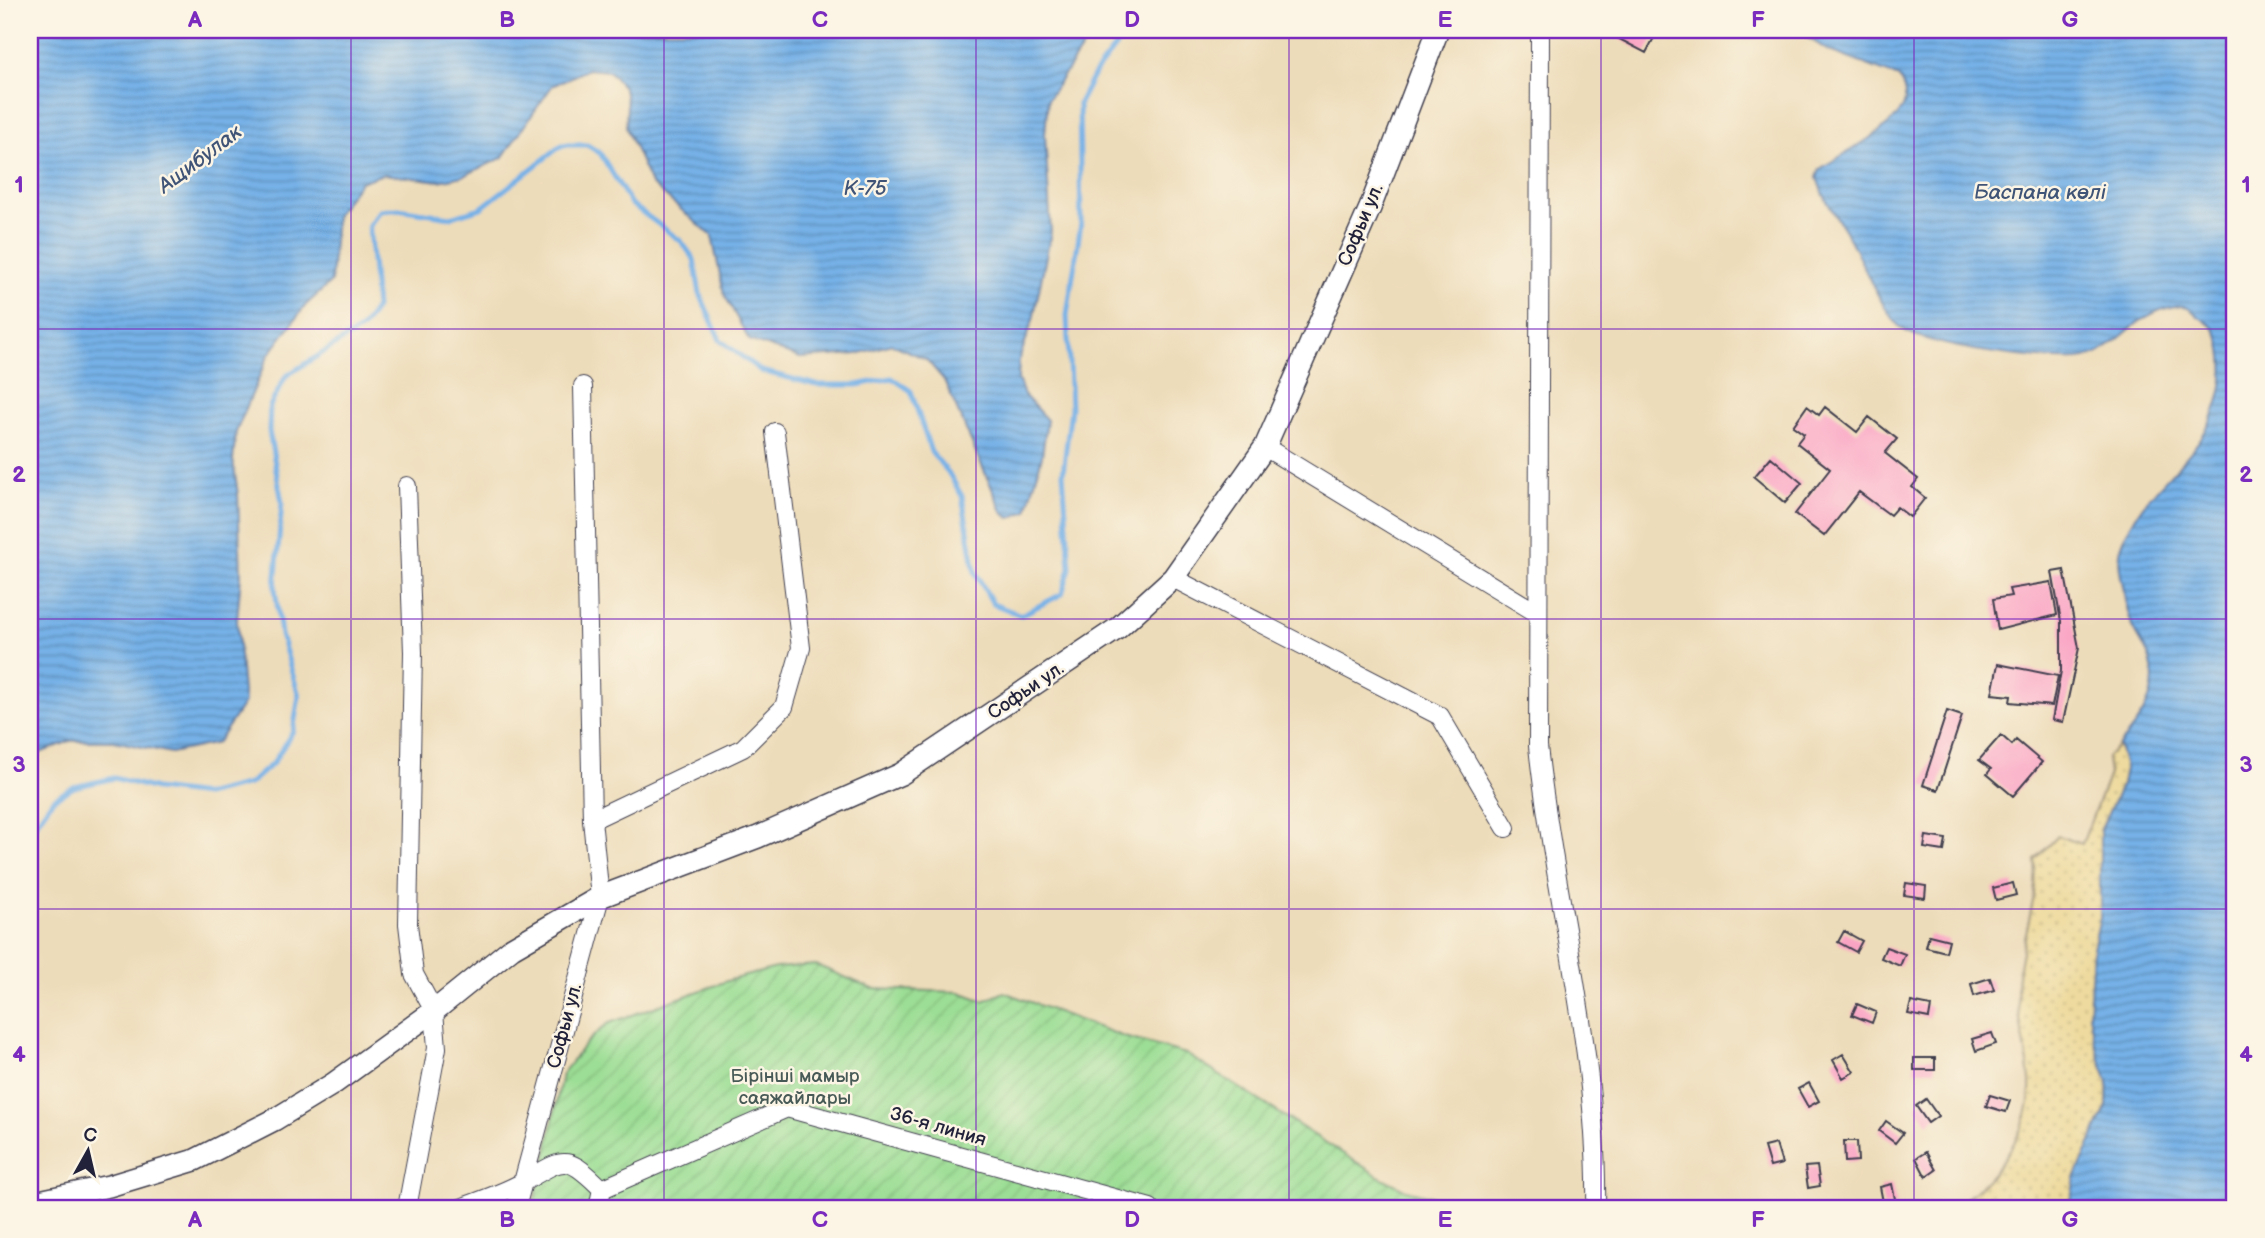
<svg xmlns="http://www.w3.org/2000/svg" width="2265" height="1238" font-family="'Balsamiq Sans',sans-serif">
<defs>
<pattern id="sand-dots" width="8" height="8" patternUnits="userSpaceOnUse" patternTransform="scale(1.75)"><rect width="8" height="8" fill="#eeda9e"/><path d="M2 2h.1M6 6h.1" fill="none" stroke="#ccbb89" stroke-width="1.8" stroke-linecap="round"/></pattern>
<pattern id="garden-furrows" width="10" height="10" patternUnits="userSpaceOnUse" patternTransform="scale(1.75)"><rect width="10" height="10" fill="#9cde95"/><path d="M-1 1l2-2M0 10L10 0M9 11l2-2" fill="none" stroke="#86be81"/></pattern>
<pattern id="water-rules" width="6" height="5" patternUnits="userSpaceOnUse" patternTransform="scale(1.75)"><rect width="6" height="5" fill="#76b1e7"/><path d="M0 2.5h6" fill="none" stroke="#6090bc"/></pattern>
</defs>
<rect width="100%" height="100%" fill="#fcf5e5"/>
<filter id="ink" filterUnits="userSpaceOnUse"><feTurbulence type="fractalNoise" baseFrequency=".0143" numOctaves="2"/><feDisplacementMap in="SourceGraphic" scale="14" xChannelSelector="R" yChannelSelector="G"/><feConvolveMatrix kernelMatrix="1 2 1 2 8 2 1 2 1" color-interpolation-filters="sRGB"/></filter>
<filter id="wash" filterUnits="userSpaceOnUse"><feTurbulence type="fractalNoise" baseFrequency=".00686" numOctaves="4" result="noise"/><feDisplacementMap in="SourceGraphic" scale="28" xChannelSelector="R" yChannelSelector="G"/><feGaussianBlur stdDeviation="1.57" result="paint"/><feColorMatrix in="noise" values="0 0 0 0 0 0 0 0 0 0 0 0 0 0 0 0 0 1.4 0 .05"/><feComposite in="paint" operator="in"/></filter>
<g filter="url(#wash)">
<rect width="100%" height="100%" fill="#eddcb9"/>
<!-- sand -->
<path fill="url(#sand-dots)" stroke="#887e6c" stroke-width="2" d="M2119,745L2125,768L2122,784L2100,831V918L2093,948L2095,1044L2108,1082L2107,1106L2075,1178L2069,1208H1950C1991,1188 2033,1129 2030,1082C2028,1046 2014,1013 2018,976C2022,936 2039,900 2035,860L2058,836L2082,844L2109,774L2107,757Z"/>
<!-- garden -->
<path fill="url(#garden-furrows)" stroke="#5f8068" stroke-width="2" d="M816,965L873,989L960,992L984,1001L1004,992L1124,1037L1186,1054L1380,1177L1406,1190L1477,1208H532L543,1171L562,1074L587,1042L607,1024L730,980L776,968Z"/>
<!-- water -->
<path fill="url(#water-rules)" stroke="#4c6a91" stroke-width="2" d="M30,30H1094L1048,99L1045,135L1051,232L1033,320L1019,360L1018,379L1024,395L1047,420L1042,456L1027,511L1010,518L1003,513L944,380L926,359L892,344L857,354L800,358L749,340L724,294L712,236L651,184L626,128L627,105L624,88L609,71L588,69L552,86L502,158L463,176L439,181L383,174L360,182L336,215L331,282L306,305L268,356L236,432L233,460L238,494L241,575L237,621L244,703L217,743L171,753L114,741H70L30,757Z
M1797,30H2235V1208H2069L2075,1178L2107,1106L2108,1082L2095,1044L2089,1015L2093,948L2100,918V831L2122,784L2125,768L2119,745C2139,722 2161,694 2150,660C2146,647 2136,635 2131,622C2127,611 2125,598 2123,586C2120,573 2117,558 2122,545C2143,482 2207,461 2221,391C2225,375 2225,343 2214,329C2210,324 2203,320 2198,316C2192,310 2184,304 2175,306C2134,313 2115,352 2085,358C2056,364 1919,347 1899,326C1878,302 1866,270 1852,243C1840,221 1825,203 1817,178L1820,169C1841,155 1897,127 1904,104C1907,94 1903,85 1899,77L1827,50Z"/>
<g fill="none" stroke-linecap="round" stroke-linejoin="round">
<!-- stream -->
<path stroke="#76b1e7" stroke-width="5" d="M30,832L53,799L74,787L114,778L156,789L205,795L249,784L273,763L293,731L299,696L281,635L275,588L282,502L269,431L270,406L286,376L362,328L376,308L369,225L380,211L398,209L451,217L481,208L562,145H587L600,153L631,204L681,241L694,259L700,294L720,340L761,371L817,385H857L892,378L911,391L931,452L948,472L962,496L975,572L993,604L1021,615L1062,594L1070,568L1063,473L1071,408L1067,315L1081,223L1079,103L1094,74L1128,30"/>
</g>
<g id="blocks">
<!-- building -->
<path fill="#faa4c4" d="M1602,30H1658L1646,53Z
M1807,406L1819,415L1825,407L1857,432L1869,417L1897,439L1885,453L1918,479L1912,487L1925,498L1910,517L1897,507L1890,515L1859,492L1824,536L1795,514L1830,469L1797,443L1804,434L1793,426Z
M1771,457L1802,483L1785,503L1754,477Z
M2064,570L2079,648L2063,722L2052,720L2061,671V621L2052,572Z
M2051,582L2057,615L1998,630L1993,599L2011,596L2009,589Z
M1998,664L2058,676L2052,706L2010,702L2011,696L1992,694Z
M1947,711L1962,716L1938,790L1923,785Z
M2001,735L2012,745L2016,740L2042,762L2013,796L1987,774L1991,769L1979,760Z
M1926,836L1946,839L1944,851L1924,848Z
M1906,883L1926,886L1925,898L1904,895Z
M2013,883L2016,895L1996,900L1993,888Z
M1844,931L1862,941L1856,952L1838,942Z
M1929,935L1949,940L1946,952L1926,947Z
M1886,947L1905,954L1900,966L1881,958Z
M1990,978L1994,990L1974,996L1971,984Z
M1911,1002L1931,1006L1929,1018L1908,1014Z
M1857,1004L1876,1012L1872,1023L1852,1015Z
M1992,1033L1996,1044L1976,1051L1972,1039Z
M1843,1054L1854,1072L1843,1078L1833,1060Z
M1914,1058H1935V1070H1914Z
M1809,1083L1819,1101L1808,1107L1798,1089Z
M1990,1095L2010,1101L2006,1112L1986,1106Z
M1926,1099L1938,1116L1928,1123L1916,1106Z
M1886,1121L1903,1133L1895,1143L1879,1131Z
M1844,1141H1857L1858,1161L1845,1162Z
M1776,1144L1782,1164L1770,1167L1764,1147Z
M1926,1152L1936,1170L1926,1177L1916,1158Z
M1817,1166L1820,1186L1808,1188L1805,1167Z
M1892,1184L1896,1204L1884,1207L1880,1187Z"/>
</g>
</g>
<g filter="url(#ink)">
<use href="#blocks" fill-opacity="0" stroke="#403e4e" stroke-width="2"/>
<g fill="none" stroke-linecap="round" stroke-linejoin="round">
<defs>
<path id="minor" d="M1540,30L1538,746C1554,900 1599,1053 1596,1208
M1265,447L1537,613
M407,486L413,652L408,924L414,974L434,1011L437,1048L407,1208
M1173,578L1440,716L1506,828
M592,820L743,748L784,707L801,648L775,432
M602,1189L787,1108L1150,1208
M461,1208C481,1200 504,1193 523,1182C564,1159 565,1152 602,1189
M516,1208L600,897L592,820L583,386
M598,1208L602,1189"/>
<path id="tertiary" d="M30,1203L109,1186L195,1160L274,1120L333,1084L434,1011L512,948L600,897L758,837L901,774L1118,628L1173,578L1265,447L1370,208L1438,30"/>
</defs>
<!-- minor casing -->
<use href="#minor" stroke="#403e4e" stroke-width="20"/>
<!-- tertiary casing -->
<use href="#tertiary" stroke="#403e4e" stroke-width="24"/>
<!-- minor -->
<use href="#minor" stroke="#fff" stroke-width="18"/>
<!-- tertiary -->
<use href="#tertiary" stroke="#fff" stroke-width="21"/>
</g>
</g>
<!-- grid -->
<path fill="none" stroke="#7b2cbf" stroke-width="2" stroke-opacity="0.55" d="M351,30V1208M664,30V1208M976,30V1208M1289,30V1208M1601,30V1208M1914,30V1208M30,329H2235M30,619H2235M30,909H2235"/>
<g text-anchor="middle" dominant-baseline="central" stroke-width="5" stroke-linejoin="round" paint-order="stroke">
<!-- street labels -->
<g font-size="19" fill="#22223b" stroke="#fcf5e5">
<text transform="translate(1361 225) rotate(-67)">Софьи ул.</text>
<text transform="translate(1026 691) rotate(-34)">Софьи ул.</text>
<text transform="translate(565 1026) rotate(-75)">Софьи ул.</text>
<text transform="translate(938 1127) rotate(16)">36-я линия</text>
</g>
<!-- park labels -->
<g font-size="19" fill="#475a56" stroke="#fcf5e5">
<text x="795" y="1076">Бірінші мамыр<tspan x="795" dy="22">саяжайлары</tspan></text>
</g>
<!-- water labels -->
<g font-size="21" font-style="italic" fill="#3f5477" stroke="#fcf5e5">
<text transform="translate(200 159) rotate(-37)">Ащибулак</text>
<text x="865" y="188">К-75</text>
<text x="2040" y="192">Баспана көлі</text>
</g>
</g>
<!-- margin -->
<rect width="2265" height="1238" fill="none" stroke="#fcf5e5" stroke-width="77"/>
<!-- north arrow -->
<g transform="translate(88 1151) rotate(8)" stroke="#fcf5e5" stroke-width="5" paint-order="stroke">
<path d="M0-5L12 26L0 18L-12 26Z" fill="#22223b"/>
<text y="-10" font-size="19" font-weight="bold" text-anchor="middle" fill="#22223b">С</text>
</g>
<rect x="38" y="38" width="2188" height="1162" fill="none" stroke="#7b2cbf" stroke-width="2.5"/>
<g font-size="23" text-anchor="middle" font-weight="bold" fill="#7b2cbf">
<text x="195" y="27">A</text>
<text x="507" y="27">B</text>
<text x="820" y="27">C</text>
<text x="1132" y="27">D</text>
<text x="1445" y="27">E</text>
<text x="1758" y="27">F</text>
<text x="2070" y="27">G</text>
<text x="19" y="192">1</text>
<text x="2246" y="192">1</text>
<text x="19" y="482">2</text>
<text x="2246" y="482">2</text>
<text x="19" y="772">3</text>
<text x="2246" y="772">3</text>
<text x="19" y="1062">4</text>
<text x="2246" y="1062">4</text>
<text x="195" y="1227">A</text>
<text x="507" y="1227">B</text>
<text x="820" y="1227">C</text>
<text x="1132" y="1227">D</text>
<text x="1445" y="1227">E</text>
<text x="1758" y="1227">F</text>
<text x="2070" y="1227">G</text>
</g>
</svg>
